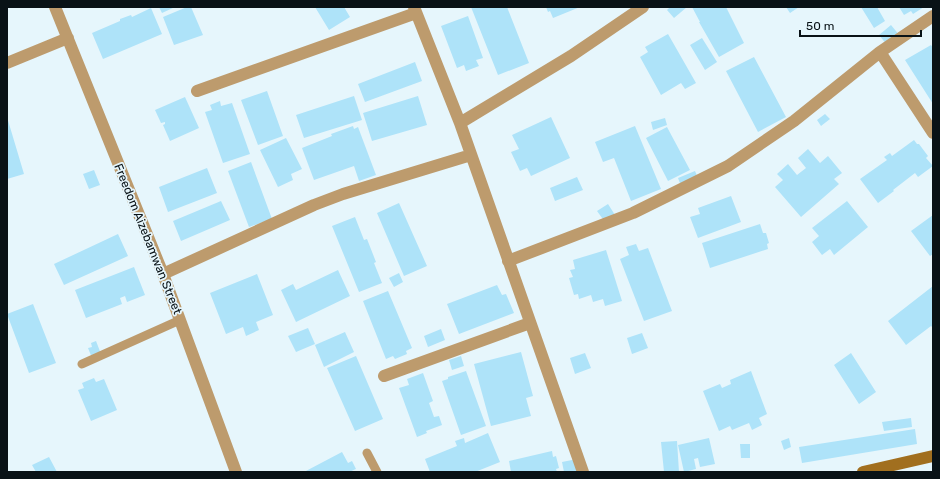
<svg xmlns="http://www.w3.org/2000/svg" width="940" height="479" font-family="Rubik,sans-serif">
<rect width="100%" height="100%" fill="#e6f6fc"/>
<!-- building -->
<path fill="#aee3f9" d="M159,7H175L162,13Z
M187,7H191L203,35L174,45L163,17Z
M315,7H344L350,17L329,30Z
M471,7H507L529,63L498,75Z
M546,7H580L553,18L550,11L548,12Z
M670,7H687L674,18L667,10Z
M692,7H726L744,43L719,57L699,22H700Z
M786,7H799L790,13Z
M861,7H877L885,21L874,28Z
M899,7H924L913,14L911,11L904,15Z
M151,8L162,34L103,59L92,33L120,21V19L131,15L132,17Z
M468,16L483,58L476,60L479,66L466,71L464,65L457,68L441,26Z
M891,25L900,36L887,45L879,35Z
M668,34L696,83L685,89L681,83L661,95L640,57L648,52L645,47Z
M702,38L717,62L705,70L690,45Z
M931,45L933,48V104L905,60Z
M754,57L786,117L758,132L726,71Z
M415,62L422,81L365,102L358,84Z
M267,91L283,136L258,145L241,100Z
M354,96L362,120L304,138L296,115Z
M418,96L427,125L372,141L363,113Z
M185,97L199,128L170,141L163,125L165,124V122L161,123L155,110Z
M220,101L221,106L232,103L250,154L223,163L205,112L212,110L210,105Z
M825,114L830,119L821,126L817,120Z
M7,117L24,174L7,179Z
M551,117L570,158L531,176L527,168L520,171L511,152L519,149L512,135Z
M665,118L667,125L653,130L651,122Z
M353,126L354,129L358,127L376,175L359,181L354,166L314,180L302,148L332,136L331,134Z
M635,126L661,189L631,201L614,158L603,162L595,142Z
M667,127L690,170L668,181L646,138Z
M286,138L302,169L291,174L293,180L278,187L260,150Z
M914,140L917,144H919L928,156L926,158L933,166L918,177L915,173L893,190L894,191L878,203L860,179L887,160L884,157L890,153L892,156Z
M808,149L820,163L828,156L842,173L834,179L839,184L801,217L775,187L783,180L777,174L788,164L797,175L806,168L798,158Z
M251,162L272,219L249,227L228,171Z
M207,168L217,193L168,212L159,187Z
M94,170L100,185L89,189L83,174Z
M695,171L698,178L681,186L678,178Z
M577,177L583,190L555,201L550,188Z
M731,196L741,222L698,238L690,217L700,214L698,208Z
M221,201L230,220L181,241L173,221Z
M847,201L868,227L834,255L830,249L822,255L812,242L819,236L812,228Z
M399,203L427,266L404,276L377,213Z
M608,204L615,215L605,222L597,211Z
M933,215V254L930,256L911,231Z
M355,217L364,240L367,239L376,262L374,263L382,283L359,292L332,226Z
M760,224L763,233H766L769,243L767,244L768,249L710,268L702,243Z
M118,234L128,256L64,285L54,264Z
M636,244L639,251L648,248L672,311L644,321L620,259L629,255L626,247Z
M606,250L622,301L605,306L603,299L593,302L591,295L579,299L578,294L574,295L569,278L573,277L570,270L575,269L573,260Z
M134,267L145,295L127,302L125,296L120,298L122,304L86,318L75,290Z
M338,270L350,296L296,322L281,290L293,284L296,290Z
M399,273L403,282L394,287L389,278Z
M257,274L273,315L256,322L259,330L246,336L243,327L226,334L210,293Z
M497,285L502,295L506,294L514,313L459,334L447,304Z
M933,286V328L931,326L906,345L888,321Z
M388,291L412,348L406,351L407,354L395,359L393,356L386,359L363,301Z
M33,304L56,363L29,373L7,314Z
M308,328L315,344L296,352L288,336Z
M441,329L445,340L428,347L424,336Z
M345,332L354,352L324,367L315,345Z
M642,333L648,348L632,354L627,338Z
M96,341L101,354L92,358L88,348L92,347L91,343Z
M521,352L533,396L526,398L531,416L491,426L474,364Z
M585,353L591,368L575,374L570,358Z
M851,353L876,392L859,404L834,365Z
M356,356L383,419L355,431L327,368Z
M461,356L464,366L452,370L449,360Z
M466,371L486,426L461,435L442,381L448,379V377Z
M751,371L767,414L759,418L762,425L752,430L749,423L732,430L730,426L719,431L703,391L720,384L722,388L731,384L730,380Z
M423,373L433,401L429,403L434,417L439,416L442,425L426,431L427,433L417,437L399,388L409,385L407,379Z
M94,378L96,382L104,379L117,410L91,421L78,390L84,388L82,383Z
M911,418L912,427L884,431L882,422Z
M915,429L917,444L802,463L799,447Z
M488,433L500,462L475,472H430L425,459L457,446L455,441L464,438L465,443Z
M709,438L715,464L700,467L698,458L694,459L696,469L684,472L678,445Z
M789,438L791,447L784,450L781,441Z
M677,441L679,472H664L661,442Z
M740,444H750V458H741Z
M552,451L553,457L556,456L559,468L556,469L557,472H511L509,461Z
M342,452L348,463L352,461L356,469L349,472H304Z
M49,457L57,472H36L32,465Z
M577,459L580,472H564L562,462Z"/>
<g fill="none" stroke-linecap="round" stroke-linejoin="round">
<!-- lane -->
<path stroke="#bd9b6d" stroke-width="9" d="M82,364L180,320
M367,453L377,472"/>
<!-- street -->
<path stroke="#bd9b6d" stroke-width="12" d="M55,7L163,274L236,472
M414,7L460,123L583,472
M880,52L933,133
M7,63L68,38
M197,91L416,13
M460,123L571,56L643,7
M508,261L633,213L728,166L794,121L880,52L933,16
M163,274L314,205L343,194L471,155
M384,376L530,323"/>
<!-- secondary -->
<path stroke="#a16f1f" stroke-width="12" d="M863,472L933,456"/>
</g>
<g text-anchor="middle" dominant-baseline="central" stroke-width="3.5" stroke-linejoin="round" paint-order="stroke">
<!-- street labels -->
<g font-size="12" fill="#091216" stroke="#e6f6fc">
<text transform="translate(148 239) rotate(68)">Freedom Aizebamwan Street</text>
</g>
</g>
<!-- border -->
<rect width="940" height="479" fill="none" stroke="#091216" stroke-width="16"/>
<!-- scale -->
<path d="M800 30v6h121v-6" fill="none" stroke="#091216" stroke-width="2"/>
<text x="806" y="30" font-size="12" fill="#091216" stroke="#e6f6fc" stroke-width="3" paint-order="stroke">50 m</text>
</svg>
